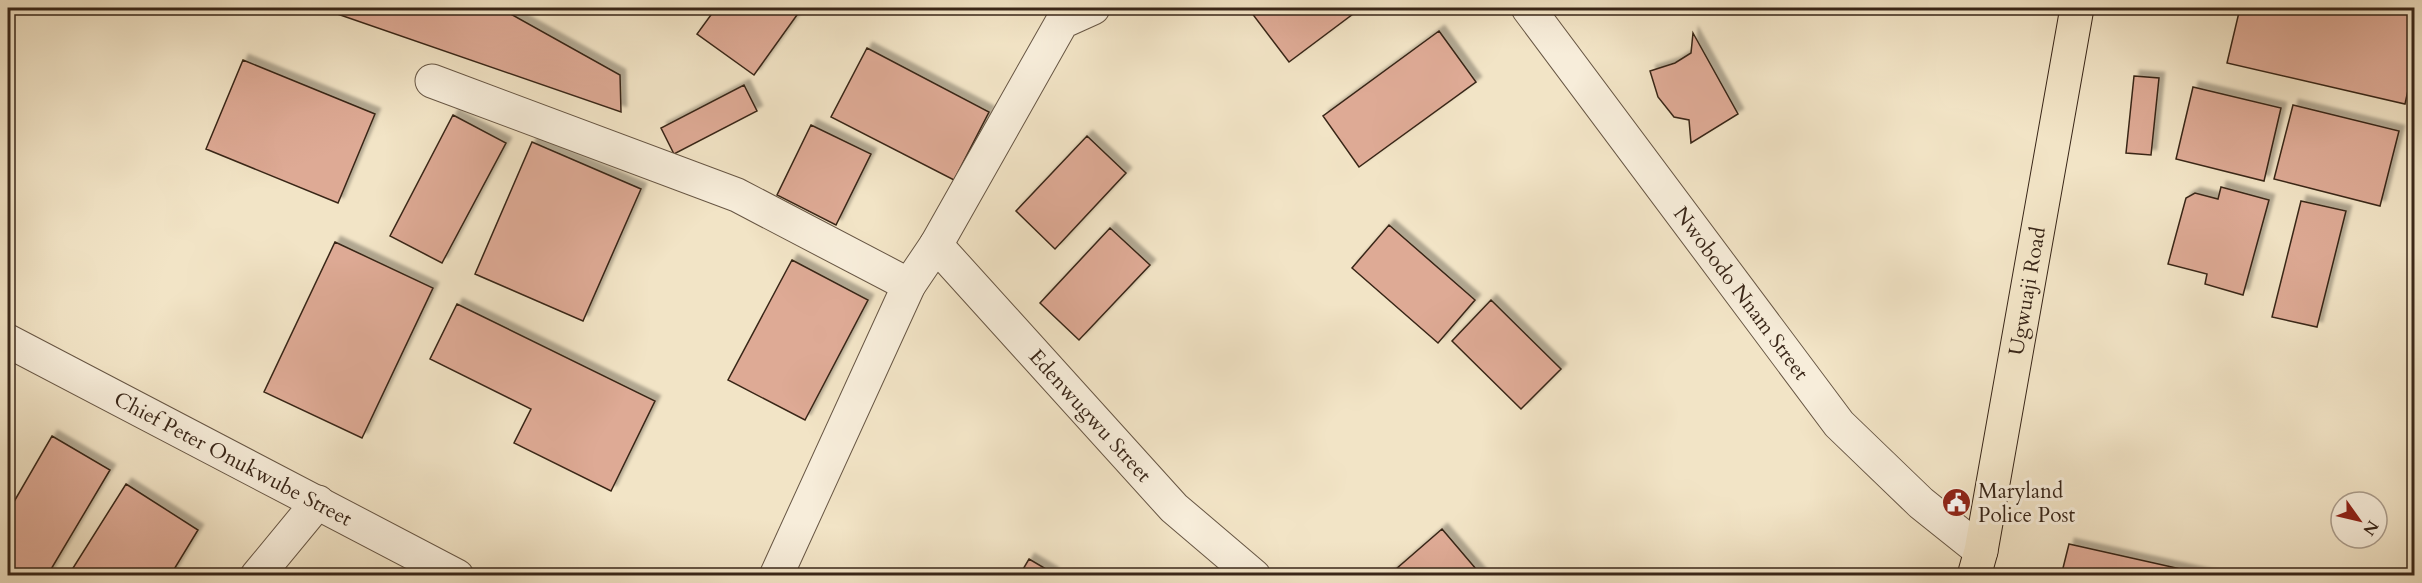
<svg xmlns="http://www.w3.org/2000/svg" width="2422" height="583" font-family="Cardo,serif">
<defs>
<filter id="shadow"><feDropShadow dx="5.5" dy="-5.5" stdDeviation="1.5" flood-color="#0004"/></filter>
</defs>
<rect width="100%" height="100%" fill="#f2e4c6"/>
<filter id="stains"><feTurbulence type="fractalNoise" baseFrequency=".00333" numOctaves="4"/><feColorMatrix values="0 0 0 0 .2 0 0 0 0 .09 0 0 0 0 .02 0 0 0 .5 -.17"/></filter>
<radialGradient id="worn" r=".72"><stop offset=".6" stop-color="#630" stop-opacity="0"/><stop offset="1" stop-color="#630" stop-opacity=".3"/></radialGradient>
<!-- building -->
<path fill="#deaa95" stroke="#392618" stroke-width="1.5" filter="url(#shadow)" d="M320,8H500L620,75L621,112Z
M716,8H802L754,75L697,34Z
M1257,8H1361L1289,62L1251,12Z
M2240,8H2414V63L2405,104L2227,63Z
M1439,31L1476,82L1359,167L1323,116Z
M1693,33L1738,114L1691,143L1689,120L1674,117L1658,97L1650,71L1675,63L1691,53Z
M867,48L989,112L954,180L831,117Z
M243,60L375,114L338,203L206,149Z
M2134,76L2159,78L2151,155L2126,153Z
M744,85L757,111L674,154L661,128Z
M2193,87L2281,108L2264,181L2176,159Z
M2293,105L2399,131L2380,206L2274,179Z
M453,115L506,143L442,263L390,236Z
M811,125L871,154L836,225L777,195Z
M1087,136L1126,173L1055,249L1016,211Z
M532,142L641,189L583,321L475,274Z
M2221,187L2269,200L2243,295L2205,284L2207,274L2168,264L2186,198L2195,193L2218,199Z
M2301,201L2346,211L2317,327L2272,317Z
M1389,225L1475,300L1438,343L1352,268Z
M1110,228L1150,265L1079,340L1040,303Z
M335,242L433,288L362,438L264,392Z
M792,260L868,300L805,420L728,380Z
M1491,300L1561,369L1521,409L1452,341Z
M457,304L655,401L611,491L514,443L531,409L430,359Z
M52,436L110,470L47,576H8V512Z
M126,484L198,530L170,576H68Z
M1442,529L1482,576H1388Z
M2069,544L2212,576H2061Z
M1029,559L1053,573L1052,576H1019Z"/>
<g fill="none" stroke-linecap="round" stroke-linejoin="round">
<defs>
<g id="minor">
<path id="s1" d="M1528,8L1839,424L1921,503L1981,551"/>
<path d="M432,81L737,195L909,285"/>
<path id="s2" d="M936,245L1174,508L1254,576"/>
<path id="s3" d="M8,341L457,576"/>
<path d="M257,576L318,502"/>
<path d="M776,576L909,285L936,245L1062,22L1093,8"/>
</g>
<g id="major">
<path id="s4" d="M1974,576L1981,551L2077,8"/>
</g>
</defs>
<!-- minor casing -->
<use href="#minor" stroke="#675644" stroke-width="35"/>
<!-- major casing -->
<use href="#major" stroke="#392618" stroke-width="35"/>
<!-- minor -->
<use href="#minor" stroke="#f7edda" stroke-width="33"/>
<!-- major -->
<use href="#major" stroke="#f2e4c6" stroke-width="33"/>
</g>
<!-- icons -->
<defs>
<symbol id="civic-disc" viewBox="-11 -11 22 22"><circle r="9.5" fill="#8f2418" stroke="#f7edda"/><path d="M-.6-6.5H3V-4.5H.6V-3L4-1V1h2V6H-6V1h2V-1L-.6-3ZM-1.2 2.5V6h2.4V2.5Z" fill="#fff"/></symbol>
</defs>
<g fill-rule="evenodd">
<use href="#civic-disc" x="1940" y="486" width="33" height="33"/>
</g>
<g text-anchor="middle" dominant-baseline="central" stroke-width="6" stroke-linejoin="round" paint-order="stroke">
<!-- street labels -->
<g font-size="21" fill="#392618" stroke="#f7edda">
<text stroke="none"><textPath href="#s1" startOffset="356">Nwobodo Nnam Street</textPath></text>
<text stroke="none"><textPath href="#s4" startOffset="290">Ugwuaji Road</textPath></text>
<text stroke="none"><textPath href="#s2" startOffset="230">Edenwugwu Street</textPath></text>
<text stroke="none"><textPath href="#s3" startOffset="254">Chief Peter Onukwube Street</textPath></text>
</g>
<!-- poi labels -->
<g font-size="21" fill="#392618" stroke="#f7edda" text-anchor="start">
<text x="1978" y="491">Maryland<tspan x="1978" dy="24">Police Post</tspan></text>
</g>
</g>
<!-- margin -->
<rect width="2422" height="583" fill="none" stroke="#f2e4c6" stroke-width="30"/>
<rect x="9" y="9" width="2404" height="565" fill="none" stroke="#392618" stroke-width="3"/>
<rect x="15" y="15" width="2392" height="553" fill="none" stroke="#392618" stroke-width="1.5"/>
<!-- north arrow -->
<g transform="translate(2359 520) rotate(124)"><circle r="28" fill="#f7edda" stroke="#ab9d8c" stroke-width="1.5"/>
<path d="M0-4.5L10 22L0 15L-10 22Z" fill="#8f2418"/>
<text y="-9" font-size="16" font-weight="bold" text-anchor="middle" fill="#392618">N</text>
</g>
<rect width="100%" height="100%" filter="url(#stains)"/>
<rect width="100%" height="100%" fill="url(#worn)"/>
</svg>
